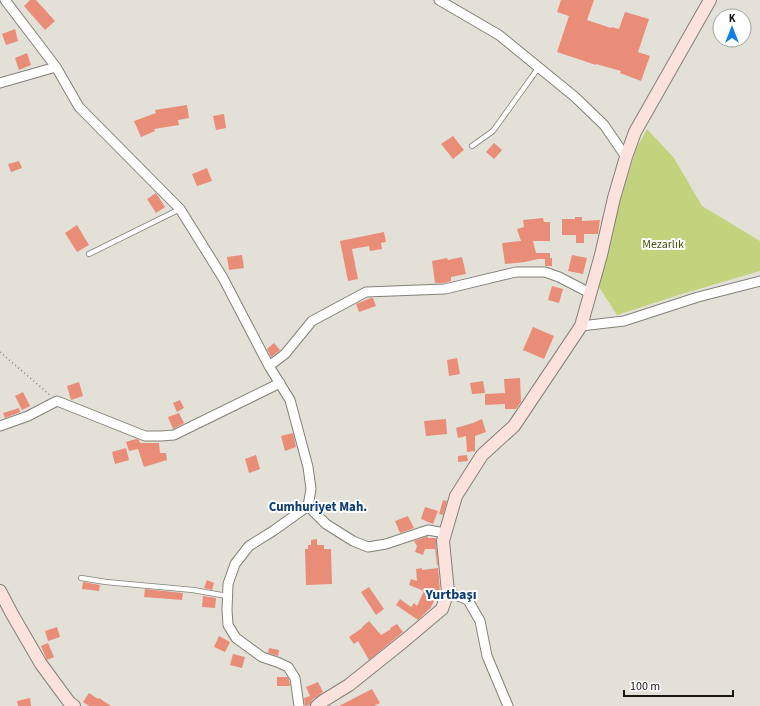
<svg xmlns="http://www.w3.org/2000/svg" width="760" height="706" font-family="'Source Sans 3',sans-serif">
<rect width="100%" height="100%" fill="#e3e0d7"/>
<!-- green -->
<path fill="#c3d37d" d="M647,129L674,158L702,206L760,241V271L682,294L617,315L599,287L616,213L637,147Z"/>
<!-- building -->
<path fill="#e98d78" d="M30,0H36L55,21L45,30L24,6Z
M561,0H594L587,20L611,28L612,27L619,29L625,12L649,19L638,52L650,56L641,81L620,73L621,71L596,64V65L557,52L569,16L557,12Z
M15,29L18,41L6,45L2,34Z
M27,53L31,65L19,70L15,58Z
M187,105L189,118L178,120L179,125L154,129L155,131L141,137L134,121L156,113L155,110Z
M224,114L226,128L216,130L213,116Z
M453,136L464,150L453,159L441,144Z
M494,143L502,150L494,159L486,152Z
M19,161L22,168L11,172L8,164Z
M207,168L212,181L197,186L192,174Z
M156,193L165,207L156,213L147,199Z
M575,217H582V221L600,220L598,234H584V243H576V235H562V219H575Z
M543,218L544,222H550V241H533L536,253H550V258H552V266H545V259H538L525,262L505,264L502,243L521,241L517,229L524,227L523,220Z
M77,225L89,245L77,252L65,233Z
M384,232L386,242L381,243L382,249L370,251L369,246L352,249L358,279L348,281L340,241Z
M242,255L244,268L229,270L227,257Z
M572,255L587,258L583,274L568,271Z
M462,257L466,274L451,277V281L444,283H435L432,261L447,258L448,260Z
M552,286L563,289L559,303L548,300Z
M371,298H373L376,306L359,312L356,304Z
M533,327L554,336L544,359L523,350Z
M274,343L280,350L271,357L267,349Z
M457,358L460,374L449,376L447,360Z
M520,378L521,402L516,409H505V404L485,405V394L505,393L504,379Z
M483,381L485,393L472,394L470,383Z
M79,382L83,396L71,400L67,386Z
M23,392L30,406L22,410L15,396Z
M180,400L184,408L177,412L173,403Z
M19,408L20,412L5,418L3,413Z
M179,413L184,423L173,429L168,417Z
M446,419L447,434L426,436L424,421Z
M482,419L486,432L475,436V451L467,452L466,436L458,438L456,428L473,423Z
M293,433L296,447L285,451L281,436Z
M136,439L139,440L140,443H159L160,453H166L167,460L144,467L138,449L129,451L126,442Z
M126,448L129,460L115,464L112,452Z
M256,455L260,469L249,473L245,459Z
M467,455L468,461L458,462V456Z
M443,500L447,501L443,515L439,514Z
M425,507L438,511L433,524L421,519Z
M408,516L414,528L400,533L395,521Z
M428,536V538H436V542L438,565H437L435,549H425L423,555L415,552L417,546L414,541Z
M317,539V545H324V549H331L332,584L306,585L305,549H308V545H311V540Z
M422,568V570L438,568L440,591L437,600L435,599L430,609H429L418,620L396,605L400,599L411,607L414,603L417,606L424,591L409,585L411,579L417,581L416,569Z
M207,580L214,583L212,590L204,588Z
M83,582L100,585L99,591L82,589Z
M369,587L384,609L376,615L361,592Z
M145,589L183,593L182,600L144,597Z
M203,596L216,598L215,608L202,607Z
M369,621L381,635L391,629L390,628L397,624L403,632L369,660L358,641L354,644L349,637L362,628V627Z
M57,627L60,637L48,641L45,631Z
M219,636L230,642L225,652L214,647Z
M48,643L54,657L47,660L41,646Z
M269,648L279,650L278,656L268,653Z
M233,654L245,657L242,668L230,665Z
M277,677H288L289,680L290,686H277Z
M318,682L323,692L312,700L310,705L305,706L304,698L310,696L306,687Z
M372,689L380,703L374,706H339Z
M89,693L98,699L99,698L111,706H89L83,702Z
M30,698L31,706H18L17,701Z"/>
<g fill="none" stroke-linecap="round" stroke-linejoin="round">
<defs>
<path id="lane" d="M472,146L493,131L539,67
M89,254L180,209
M81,578L106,582L193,590L227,596"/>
<path id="street" d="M5,0L56,67L79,107L180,209L223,278L269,366L290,400L308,467L311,489L308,506L273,531L249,546L235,564L228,584L227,610L228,625L236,638L262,657L277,662L288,667L295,678L299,706
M439,0L499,35L575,97L604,125L626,157
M0,83L56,67
M581,326L624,321L698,297L760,281
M269,366L285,354L312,321L366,292L445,289L516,272H545L559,277L590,293
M0,426L28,416L57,401L145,436H161L174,435L280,383
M308,506L326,524L353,541L368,547L386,544L428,530L445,533
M448,592L468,600L480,621L487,656L508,706"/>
<path id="secondary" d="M0,591L12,614L41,664L69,702L74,706
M317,706L323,701L349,685L404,641L442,609L448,592L443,541L456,496L482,455L514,426L581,326L601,255L614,198L626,157L635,132L710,0"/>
</defs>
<!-- lane casing -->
<use href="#lane" stroke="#828078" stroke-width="6"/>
<!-- street casing -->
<use href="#street" stroke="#828078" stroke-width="11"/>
<!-- secondary casing -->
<use href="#secondary" stroke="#828078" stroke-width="14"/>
<!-- path -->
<path stroke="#83817b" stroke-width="1.5" stroke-dasharray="1 3" stroke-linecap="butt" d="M0,352L51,396"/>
<!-- lane -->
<use href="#lane" stroke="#fff" stroke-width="4.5"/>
<!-- street -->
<use href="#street" stroke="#fff" stroke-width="9"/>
<!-- secondary -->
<use href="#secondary" stroke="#fce2dd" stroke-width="12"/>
</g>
<g text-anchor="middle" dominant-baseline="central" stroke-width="4" stroke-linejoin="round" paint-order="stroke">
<!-- park labels -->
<g font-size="12" fill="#495310" stroke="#fff">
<text x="663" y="244">Mezarlık</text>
</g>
<!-- neighbourhood labels -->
<g font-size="13" font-weight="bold" fill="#0c3d6f" stroke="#fff">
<text x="318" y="507">Cumhuriyet Mah.</text>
</g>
<!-- quarter labels -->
<g font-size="14" font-weight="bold" fill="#0c3d6f" stroke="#fff">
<text x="451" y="595">Yurtbaşı</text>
</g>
</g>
<!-- north arrow -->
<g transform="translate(732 28)"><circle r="19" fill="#ffffff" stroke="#a3a2a1"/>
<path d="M0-3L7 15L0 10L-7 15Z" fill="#117fe6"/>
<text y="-6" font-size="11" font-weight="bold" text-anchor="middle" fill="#181714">K</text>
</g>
<!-- scale -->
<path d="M624 690v6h109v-6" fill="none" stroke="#181714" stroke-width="2"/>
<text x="630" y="690" font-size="12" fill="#181714" stroke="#ffffff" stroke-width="3" paint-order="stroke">100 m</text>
</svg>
